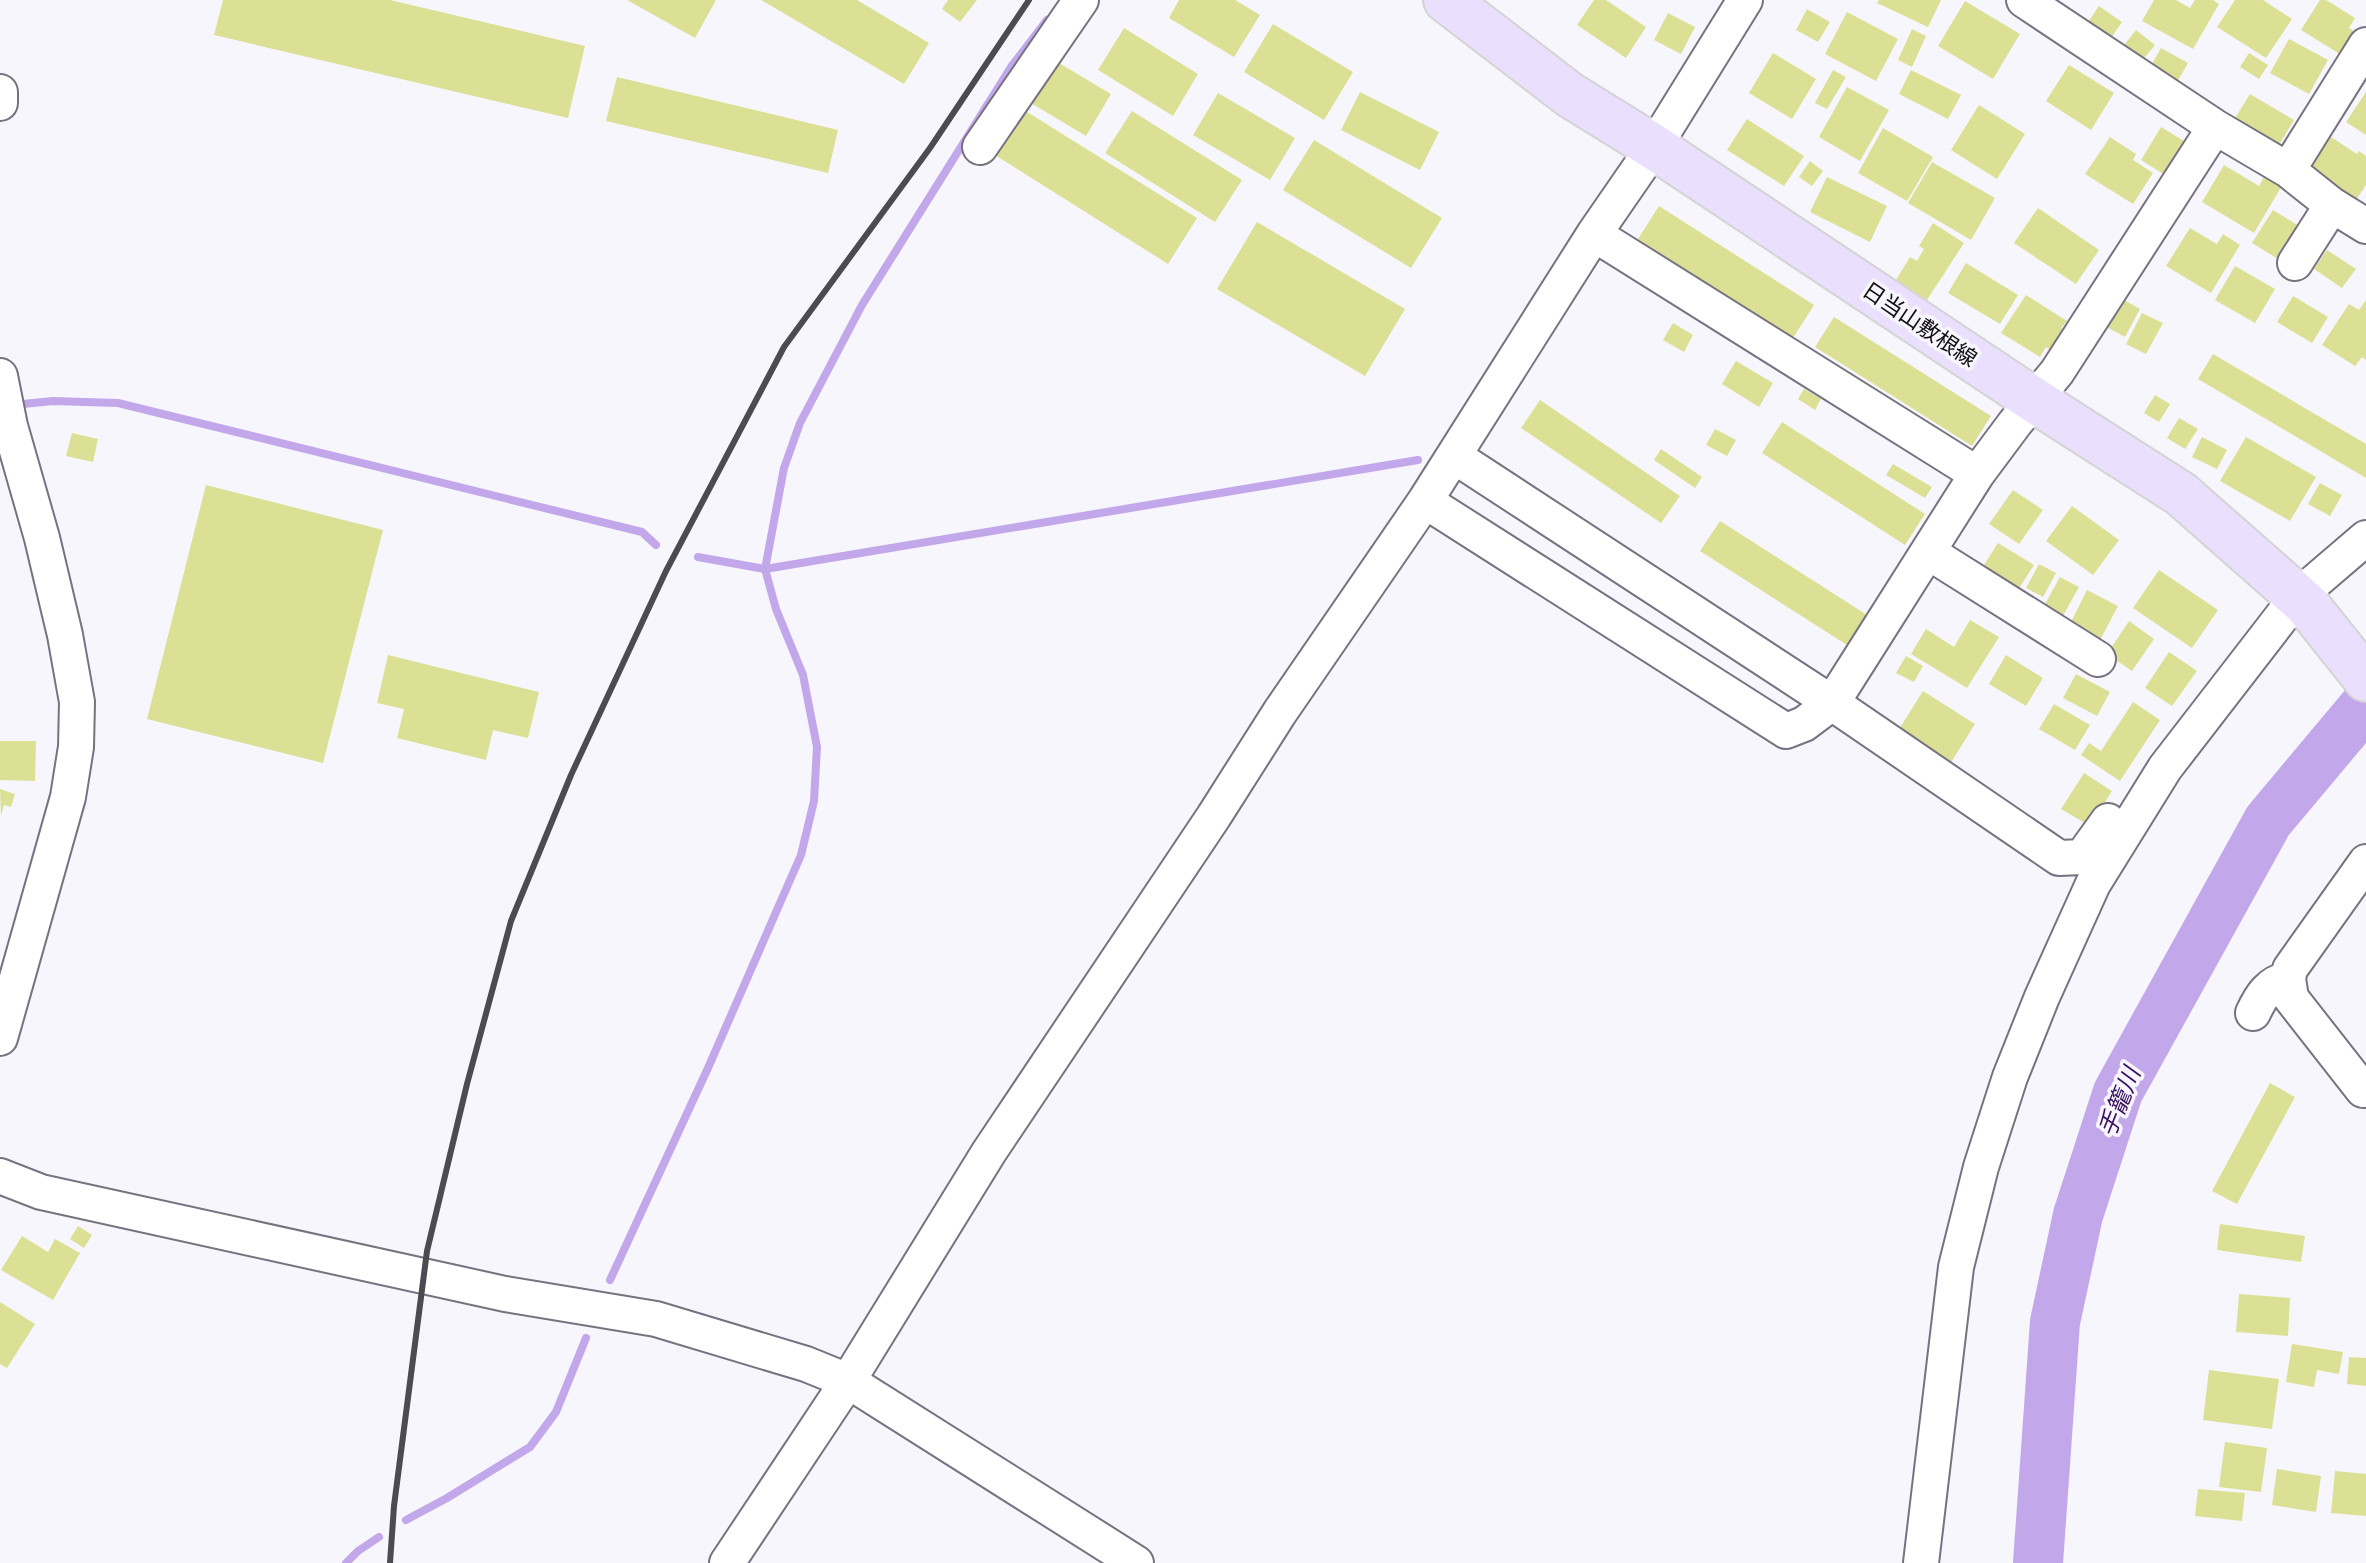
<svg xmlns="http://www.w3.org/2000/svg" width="2366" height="1563" font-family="Lora,'Noto Sans JP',serif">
<rect width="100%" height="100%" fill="#f8f6fd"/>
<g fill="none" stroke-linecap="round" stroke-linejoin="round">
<!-- stream -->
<path stroke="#c2a8ea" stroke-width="8" d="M13,405L53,401L118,403L642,532L656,545
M698,557L765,569L1418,460
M610,1280L708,1068L801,855L814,801L817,747L803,675L776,609L765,569L784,468L800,423L862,305L1011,67L1047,20
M406,1520L447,1498L530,1447L556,1412L586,1338
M346,1563L358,1551L379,1537"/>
<!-- river -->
<path stroke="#c2a8ea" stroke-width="50" d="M2038,1563L2055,1322L2078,1215L2118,1092L2268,821L2366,704"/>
</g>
<!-- building -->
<path fill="#dbe095" d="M223,0H390L585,46L568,118L214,35Z
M627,0H716L695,38Z
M761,0H857L929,43L904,84Z
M948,0H977L960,22L942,9Z
M1179,0H1235L1260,15L1234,57L1169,18Z
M1594,0H1606L1646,27L1626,58L1577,25Z
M1879,0H1941L1928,27L1877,3Z
M2154,0H2176L2190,8L2195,0H2213L2219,4L2193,49L2142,21Z
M2235,0H2263L2292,19L2266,58L2217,27Z
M2320,0H2326L2355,18L2349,28L2357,33L2343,56L2301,30Z
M1965,1L2020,34L1993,79L1938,46Z
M2099,6L2122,22L2109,41L2086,25Z
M1807,9L1830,22L1818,42L1796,30Z
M1847,12L1898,39L1876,81L1825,54Z
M1668,13L1695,27L1681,54L1654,40Z
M1273,24L1353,72L1324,120L1244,72Z
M1124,28L1198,74L1173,116L1098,70Z
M1912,29L1926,36L1912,67L1898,60Z
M2136,30L2155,45L2140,63L2121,49Z
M2289,39L2328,60L2309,94L2270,73Z
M2161,48L2188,63L2176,84L2149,69Z
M1773,53L1816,79L1792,119L1749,93Z
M2249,53L2268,65L2259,79L2240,67Z
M1054,60L1111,94L1086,136L1029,102Z
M2069,65L2114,93L2091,130L2046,101Z
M1833,70L1846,77L1827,109L1815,103Z
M1911,70L1961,95L1948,119L1899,94Z
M617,77L838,130L828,173L606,121Z
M1847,87L1889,110L1860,161L1819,137Z
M1360,92L1439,132L1420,170L1341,130Z
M2366,92V135L2346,122Z
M1218,93L1295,138L1270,180L1193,135Z
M2250,94L2294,120L2276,150L2232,123Z
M1979,105L2025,134L1997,179L1951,150Z
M1024,110L1197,218L1168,264L995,155Z
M1132,111L1242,180L1215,222L1105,153Z
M1747,119L1804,156L1784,186L1727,150Z
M2161,127L2197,149L2176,182L2141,160Z
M1883,128L1933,157L1907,201L1858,173Z
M2110,137L2136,154L2133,160L2153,173L2133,204L2085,174Z
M2331,137L2357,154L2359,151L2366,156V185L2356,200L2309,169Z
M1314,140L1442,218L1411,268L1283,190Z
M1810,161L1823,171L1812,186L1799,177Z
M1932,162L1995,198L1971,240L1908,203Z
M2224,165L2259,186L2266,173L2283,184L2254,233L2202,202Z
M1827,177L1887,206L1870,242L1810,212Z
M1659,206L1814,305L1793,338L1638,239Z
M2038,208L2099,250L2076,284L2014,243Z
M2273,210L2304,229L2283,262L2252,243Z
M1257,222L1405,309L1365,376L1217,289Z
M1933,223L1964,243L1927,300L1896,280L1910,257L1917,261L1924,249L1919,246Z
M2190,228L2217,244L2223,234L2240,245L2211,293L2166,266Z
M2327,250L2356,269L2342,288L2314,269Z
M1966,263L2018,295L2000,324L1948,293Z
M2235,266L2275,289L2255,323L2215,300Z
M2026,295L2067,321L2061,328L2071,335L2058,355L2046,347L2040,357L2001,333Z
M2293,296L2328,317L2312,343L2277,322Z
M2119,297L2140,309L2125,337L2103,325Z
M2366,300V360L2362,357L2355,366L2322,345L2349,304L2359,310Z
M2142,313L2163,323L2146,354L2126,344Z
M1834,317L1991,416L1972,446L1815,347Z
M1673,323L1693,335L1684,352L1663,340Z
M2213,354L2366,444V478L2198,379Z
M1736,361L1773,383L1759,407L1722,384Z
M1804,389L1821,399L1815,410L1798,399Z
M2155,395L2170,404L2159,422L2144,413Z
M1540,400L1680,496L1661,523L1521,428Z
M2179,418L2198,429L2185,449L2167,438Z
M1782,422L1925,514L1905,545L1762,453Z
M1715,429L1736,440L1727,456L1706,445Z
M72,433L98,439L93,462L66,456Z
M2202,437L2227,450L2217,469L2192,457Z
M2246,437L2316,477L2290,521L2220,481Z
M1661,449L1702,477L1695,488L1654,460Z
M1893,464L1932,487L1925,498L1886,475Z
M2320,483L2342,495L2330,516L2308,504Z
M206,485L383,530L323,763L147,719Z
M2013,490L2043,510L2019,544L1989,524Z
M2072,506L2119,540L2093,575L2046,541Z
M1720,521L1867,615L1847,645L1700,551Z
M1998,543L2034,565L2018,590L1982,568Z
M2039,564L2056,573L2043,597L2026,588Z
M2159,570L2218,610L2192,648L2133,608Z
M2060,577L2079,587L2059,623L2040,613Z
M2087,590L2118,606L2098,644L2068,628Z
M1970,620L1999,637L1967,688L1911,654L1926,629L1954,647Z
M2129,621L2154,639L2132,671L2107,654Z
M2169,652L2197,671L2172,706L2145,688Z
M388,655L539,692L528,738L493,730L486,760L397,738L404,709L377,703Z
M2006,655L2043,678L2026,706L1989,684Z
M1906,656L1923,666L1914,682L1896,673Z
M2076,674L2110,692L2097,716L2063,698Z
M1923,691L1975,724L1950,764L1898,731Z
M2133,702L2160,720L2120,781L2081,755L2089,743L2101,751Z
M2054,704L2090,725L2075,750L2039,729Z
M0,741H36L35,781L0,780Z
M2084,773L2112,791L2090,826L2061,809Z
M0,789L15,794L11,807L4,805L1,816Z
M2270,1083L2295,1097L2237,1204L2212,1191Z
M2220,1224L2305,1236L2301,1262L2217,1250Z
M78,1226L92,1235L84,1248L70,1239Z
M22,1236L48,1252L55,1239L80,1253L53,1300L1,1270Z
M2239,1294L2290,1298L2288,1336L2236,1332Z
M0,1302L35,1324L7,1368L0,1364Z
M2292,1344L2343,1352L2339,1374L2317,1370L2314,1387L2286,1382Z
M2349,1357L2366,1358V1386L2347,1384Z
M2209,1370L2279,1379L2272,1429L2203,1420Z
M2225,1442L2267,1448L2261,1492L2219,1487Z
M2277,1469L2321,1476L2316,1512L2272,1505Z
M2335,1471L2366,1474V1516L2331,1513Z
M2198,1489L2245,1493L2242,1521L2195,1516Z"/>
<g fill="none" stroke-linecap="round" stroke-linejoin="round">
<defs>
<path id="minor" d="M2024,0L2215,127L2288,170L2332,205L2366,226
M0,92V103
M980,147L1081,0
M2288,170L2366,45
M1594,234L1977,474
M2295,263L2332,205
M0,376L10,426L42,538L65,635L77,702L76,747L68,797L0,1038
M1454,456L1832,703L2059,858L2082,857L2108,821
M1425,501L1786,731L1804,724L1832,703L1977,474L2015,423L2057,372L2215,127
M1928,552L2098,659
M2253,1013C2261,996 2269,983 2288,979
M2363,1090L2291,998L2288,979L2290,969L2366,862
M0,1176L41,1192L505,1294L656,1319L806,1364L848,1381L1136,1563
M727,1563L848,1381L989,1152L1214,816L1280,712L1425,501L1594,234L1654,147L1745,0
M1921,1563L1956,1267L1981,1167L2010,1077L2042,997L2093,884L2165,768L2297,597L2366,538"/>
<path id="major" d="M1446,0L1570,95L1654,147L2034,400L2181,494L2307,605L2366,679"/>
</defs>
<!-- minor casing -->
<use href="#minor" stroke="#777280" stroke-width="38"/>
<!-- major casing -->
<use href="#major" stroke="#d4d4d5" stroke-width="48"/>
<!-- minor -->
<use href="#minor" stroke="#fff" stroke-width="34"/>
<!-- major -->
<use href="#major" stroke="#eadffd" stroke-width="44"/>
<!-- rail -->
<path stroke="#4d4b51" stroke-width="6" d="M390,1563L394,1506L427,1251L467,1084L511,921L571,775L666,571L784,347L930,148L1029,0"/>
</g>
<g text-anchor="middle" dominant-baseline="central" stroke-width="7" stroke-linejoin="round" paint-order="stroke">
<!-- street labels -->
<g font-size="22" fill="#110f14" stroke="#f8f6fd">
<text transform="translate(1920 324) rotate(34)">日当山敷根線</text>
</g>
<!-- water labels -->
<g font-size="24" font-style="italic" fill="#3a135f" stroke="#f8f6fd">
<text transform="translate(2119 1102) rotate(-68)">手籠川</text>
</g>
</g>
</svg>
